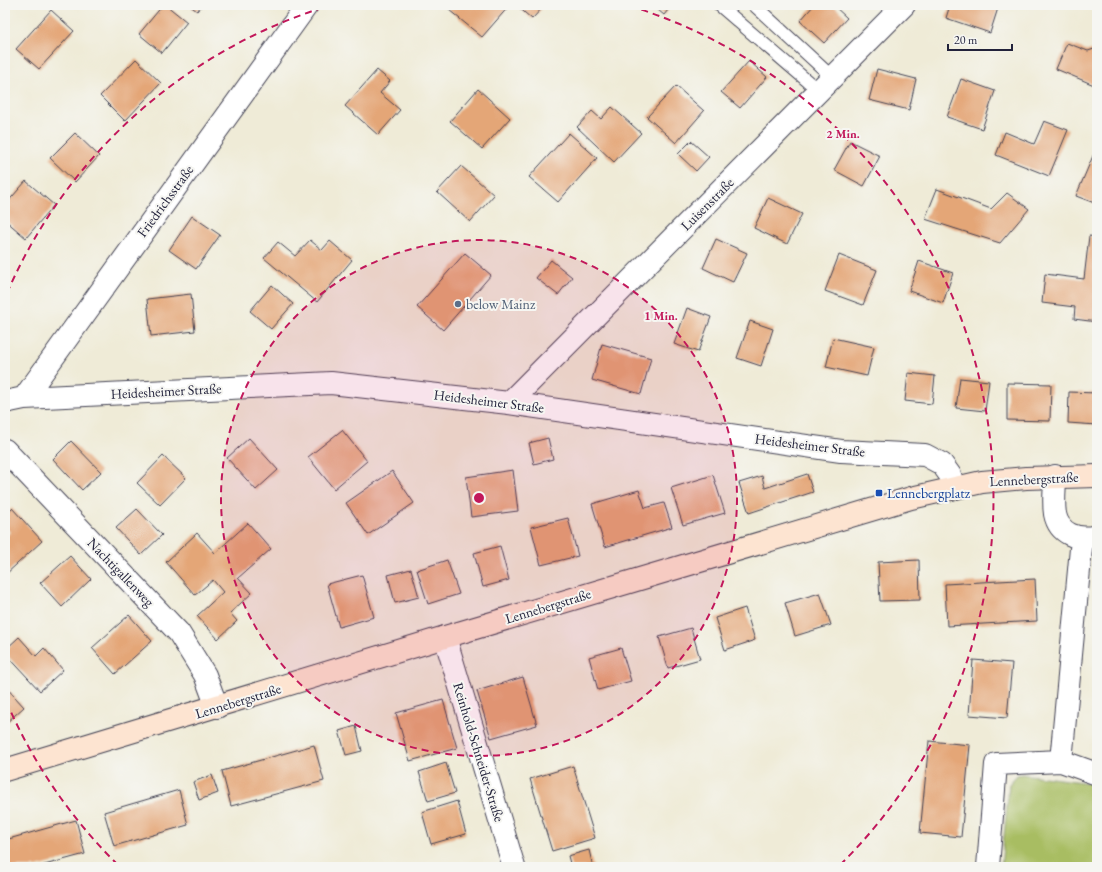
<svg xmlns="http://www.w3.org/2000/svg" width="1102" height="872" font-family="'EB Garamond',serif">
<rect width="100%" height="100%" fill="#f6f6f2"/>
<filter id="ink" filterUnits="userSpaceOnUse"><feTurbulence type="fractalNoise" baseFrequency=".025" numOctaves="2"/><feDisplacementMap in="SourceGraphic" scale="8" xChannelSelector="R" yChannelSelector="G"/><feConvolveMatrix kernelMatrix="1 2 1 2 8 2 1 2 1" color-interpolation-filters="sRGB"/></filter>
<filter id="wash" filterUnits="userSpaceOnUse"><feTurbulence type="fractalNoise" baseFrequency=".012" numOctaves="4" result="noise"/><feDisplacementMap in="SourceGraphic" scale="16" xChannelSelector="R" yChannelSelector="G"/><feGaussianBlur stdDeviation="0.9" result="paint"/><feColorMatrix in="noise" values="0 0 0 0 0 0 0 0 0 0 0 0 0 0 0 0 0 1.4 0 .05"/><feComposite in="paint" operator="in"/></filter>
<g filter="url(#wash)">
<rect width="100%" height="100%" fill="#efebd7"/>
<!-- green -->
<path fill="#a8bd62" stroke="#65704e" d="M1022,774L1097,784V867H1001L1009,784L1017,775Z"/>
<g id="blocks">
<!-- building -->
<path fill="#e4a677" d="M163,5H166L187,22L162,53L139,34Z
M189,5H202L197,11Z
M453,5H510L482,37L449,10Z
M516,5H545L532,19Z
M652,5H672L664,15Z
M814,5H833L847,18L824,43L800,21Z
M950,5H999L990,33L946,18Z
M51,10L74,31L39,69L16,49Z
M1067,43L1088,51L1097,48V83L1094,85L1056,69Z
M136,59L161,83L125,121L100,96Z
M749,61L767,77L740,108L721,92Z
M877,69L916,79L909,110L869,100Z
M377,70L390,81L380,93L400,110L378,135L345,106Z
M961,79L995,91L982,129L947,117Z
M676,86L704,111L676,143L647,117Z
M478,89L510,118L482,149L450,121Z
M612,107L641,133L614,162L577,127L592,111L601,119Z
M1044,121L1068,130L1049,176L996,155L1005,132L1034,144Z
M75,133L99,156L75,182L50,158Z
M569,133L597,158L558,202L529,177Z
M691,141L709,157L696,171L678,154Z
M850,141L880,156L864,186L834,170Z
M1095,151H1097V204L1076,196Z
M461,166L494,195L470,222L437,192Z
M26,181L54,205L26,238L5,220V205Z
M937,189L991,209L1007,193L1029,209L1000,243L925,219Z
M768,198L802,214L787,244L754,228Z
M192,216L220,235L196,269L169,250Z
M1089,236L1097,237V322L1074,319L1075,307L1042,303L1045,274L1084,279Z
M716,239L747,253L733,282L703,268Z
M310,240L322,250L330,241L352,260L317,302L264,258L278,242L295,256Z
M465,253L491,275L443,330L417,307Z
M839,255L877,270L863,305L825,291Z
M551,260L572,277L558,295L536,278Z
M919,261L953,273L943,303L909,291Z
M272,285L293,304L271,329L250,311Z
M191,294L195,331L151,336L147,299Z
M687,308L711,317L698,352L674,344Z
M750,321L773,329L761,366L737,358Z
M833,338L874,347L867,376L826,367Z
M602,344L651,358L641,394L592,380Z
M908,373L935,376L932,404L905,401Z
M960,378L989,381L985,411L956,408Z
M1007,383L1051,384L1050,421L1007,420Z
M1069,392L1097,393V425L1068,423Z
M342,430L367,461L334,489L308,457Z
M249,438L278,470L256,490L227,458Z
M548,438L553,459L534,464L529,443Z
M71,441L101,472L82,490L53,459Z
M163,456L186,478L160,505L137,483Z
M513,470L518,511L471,517L466,477Z
M392,471L414,503L368,535L346,503Z
M807,474L813,492L749,513L739,483L762,476L765,488Z
M713,475L725,513L683,525L671,488Z
M639,490L645,508L664,503L672,527L605,547L592,504Z
M12,508L42,541L5,575V537L10,532L5,527V515Z
M137,509L162,535L141,555L116,528Z
M568,518L578,556L541,565L531,527Z
M248,523L271,549L238,578L252,593L230,613L237,621L218,639L197,616L223,592L213,580L195,595L166,562L197,533L215,553Z
M500,546L509,580L483,587L474,553Z
M70,556L91,579L62,607L40,583Z
M447,560L459,594L428,604L417,570Z
M919,560L920,600L880,601L878,562Z
M411,569L419,597L395,603L388,575Z
M362,575L374,617L339,627L327,584Z
M1035,579L1037,621L947,626L945,584Z
M820,593L831,625L795,636L785,603Z
M745,608L755,640L725,650L715,618Z
M129,615L152,641L115,674L92,648Z
M691,628L700,659L668,668L659,637Z
M19,637L36,656L44,648L63,670L40,691L5,653V650Z
M621,648L631,681L598,690L589,657Z
M973,660L1012,663L1007,718L969,715Z
M523,677L537,725L491,738L477,691Z
M5,686L24,707L5,724Z
M443,700L457,748L410,761L396,713Z
M356,726L362,751L346,755L339,731Z
M929,741L970,745L961,837L920,833Z
M314,745L324,781L231,806L222,771Z
M446,763L455,793L428,801L419,772Z
M573,766L595,838L552,851L530,779Z
M212,775L218,793L199,800L193,782Z
M179,790L188,825L114,846L104,812Z
M457,801L466,834L431,844L422,812Z
M76,820L85,854L37,867H5V840Z
M589,850L593,867H571L568,856Z"/>
</g>
</g>
<g filter="url(#ink)">
<use href="#blocks" fill-opacity="0" stroke="#414052" stroke-width="1"/>
<g fill="none" stroke-linecap="round" stroke-linejoin="round">
<defs>
<path id="service" d="M719,5L819,91
M754,5L832,77"/>
<path id="minor" d="M24,398L307,5
M5,402L24,398L331,383L509,403L841,451L925,455L942,464L950,475L954,487
M509,403L904,5
M5,450L179,633L205,675L217,707
M1055,476C1055,488 1053,502 1055,514C1059,534 1078,541 1096,536
M445,637L514,867
M1061,761L1082,538
M988,867L996,764L1061,761L1097,774"/>
<path id="secondary" d="M5,770L445,637L911,498L982,482L1026,478L1097,476"/>
</defs>
<!-- service casing -->
<use href="#service" stroke="#414052" stroke-width="14"/>
<!-- minor casing -->
<use href="#minor" stroke="#414052" stroke-width="24"/>
<!-- secondary casing -->
<use href="#secondary" stroke="#414052" stroke-width="24"/>
<!-- service -->
<use href="#service" stroke="#fff" stroke-width="12"/>
<!-- minor -->
<use href="#minor" stroke="#fff" stroke-width="22"/>
<!-- secondary -->
<use href="#secondary" stroke="#fde4d1" stroke-width="22"/>
</g>
</g>
<!-- distance rings -->
<circle cx="479" cy="498" r="258" fill="#c2185b" fill-opacity=".12"/>
<g fill="none" stroke="#c2185b" stroke-width="2" stroke-dasharray="7 5">
<circle cx="479" cy="498" r="258"/>
<path d="M118 865A515 515 0 0 1 7 703M7 293A515 515 0 0 1 328 6M630 6A515 515 0 0 1 840 865"/>
</g>
<!-- markers -->
<circle fill="#5c6f8a" stroke="#f6f6f2" stroke-width="1.5" cx="458" cy="304" r="4"/>
<rect fill="#1a4fb4" stroke="#f6f6f2" stroke-width="1.5" x="875" y="489" width="8" height="8" rx="2"/>
<g text-anchor="middle" dominant-baseline="central" stroke-width="4" stroke-linejoin="round" paint-order="stroke">
<!-- street labels -->
<g font-size="14" fill="#22223b" stroke="#f6f6f2">
<text transform="translate(165 201) rotate(-54)">Friedrichsstraße</text>
<text transform="translate(707 204) rotate(-45)">Luisenstraße</text>
<text transform="translate(166 391) rotate(-3)">Heidesheimer Straße</text>
<text transform="translate(489 401) rotate(7)">Heidesheimer Straße</text>
<text transform="translate(810 445) rotate(7)">Heidesheimer Straße</text>
<text transform="translate(1034 479) rotate(-3)">Lennebergstraße</text>
<text transform="translate(121 572) rotate(46)">Nachtigallenweg</text>
<text transform="translate(548 606) rotate(-17)">Lennebergstraße</text>
<text transform="translate(238 701) rotate(-17)">Lennebergstraße</text>
<text transform="translate(479 752) rotate(73)">Reinhold-Schneider-Straße</text>
</g>
<!-- service labels -->
<g font-size="14" fill="#4e5e75" stroke="#f6f6f2" text-anchor="start">
<text x="466" y="304">below Mainz</text>
</g>
<!-- transit labels -->
<g font-size="14" fill="#164399" stroke="#f6f6f2" text-anchor="start">
<text x="887" y="493">Lennebergplatz</text>
</g>
</g>
<circle cx="479" cy="498" r="6" fill="#c2185b" stroke="#f6f6f2" stroke-width="2"/>
<g font-size="12" text-anchor="middle" font-weight="bold" fill="#c2185b" stroke="#f6f6f2" stroke-width="4" stroke-linejoin="round" paint-order="stroke">
<text x="843" y="138">2 Min.</text>
<text x="661" y="320">1 Min.</text>
</g>
<!-- margin -->
<rect width="1102" height="872" fill="none" stroke="#f6f6f2" stroke-width="20"/>
<!-- scale -->
<path d="M948 44v6h64v-6" fill="none" stroke="#22223b" stroke-width="2"/>
<text x="954" y="44" font-size="12" fill="#22223b" stroke="#f6f6f2" stroke-width="3" paint-order="stroke">20 m</text>
</svg>
